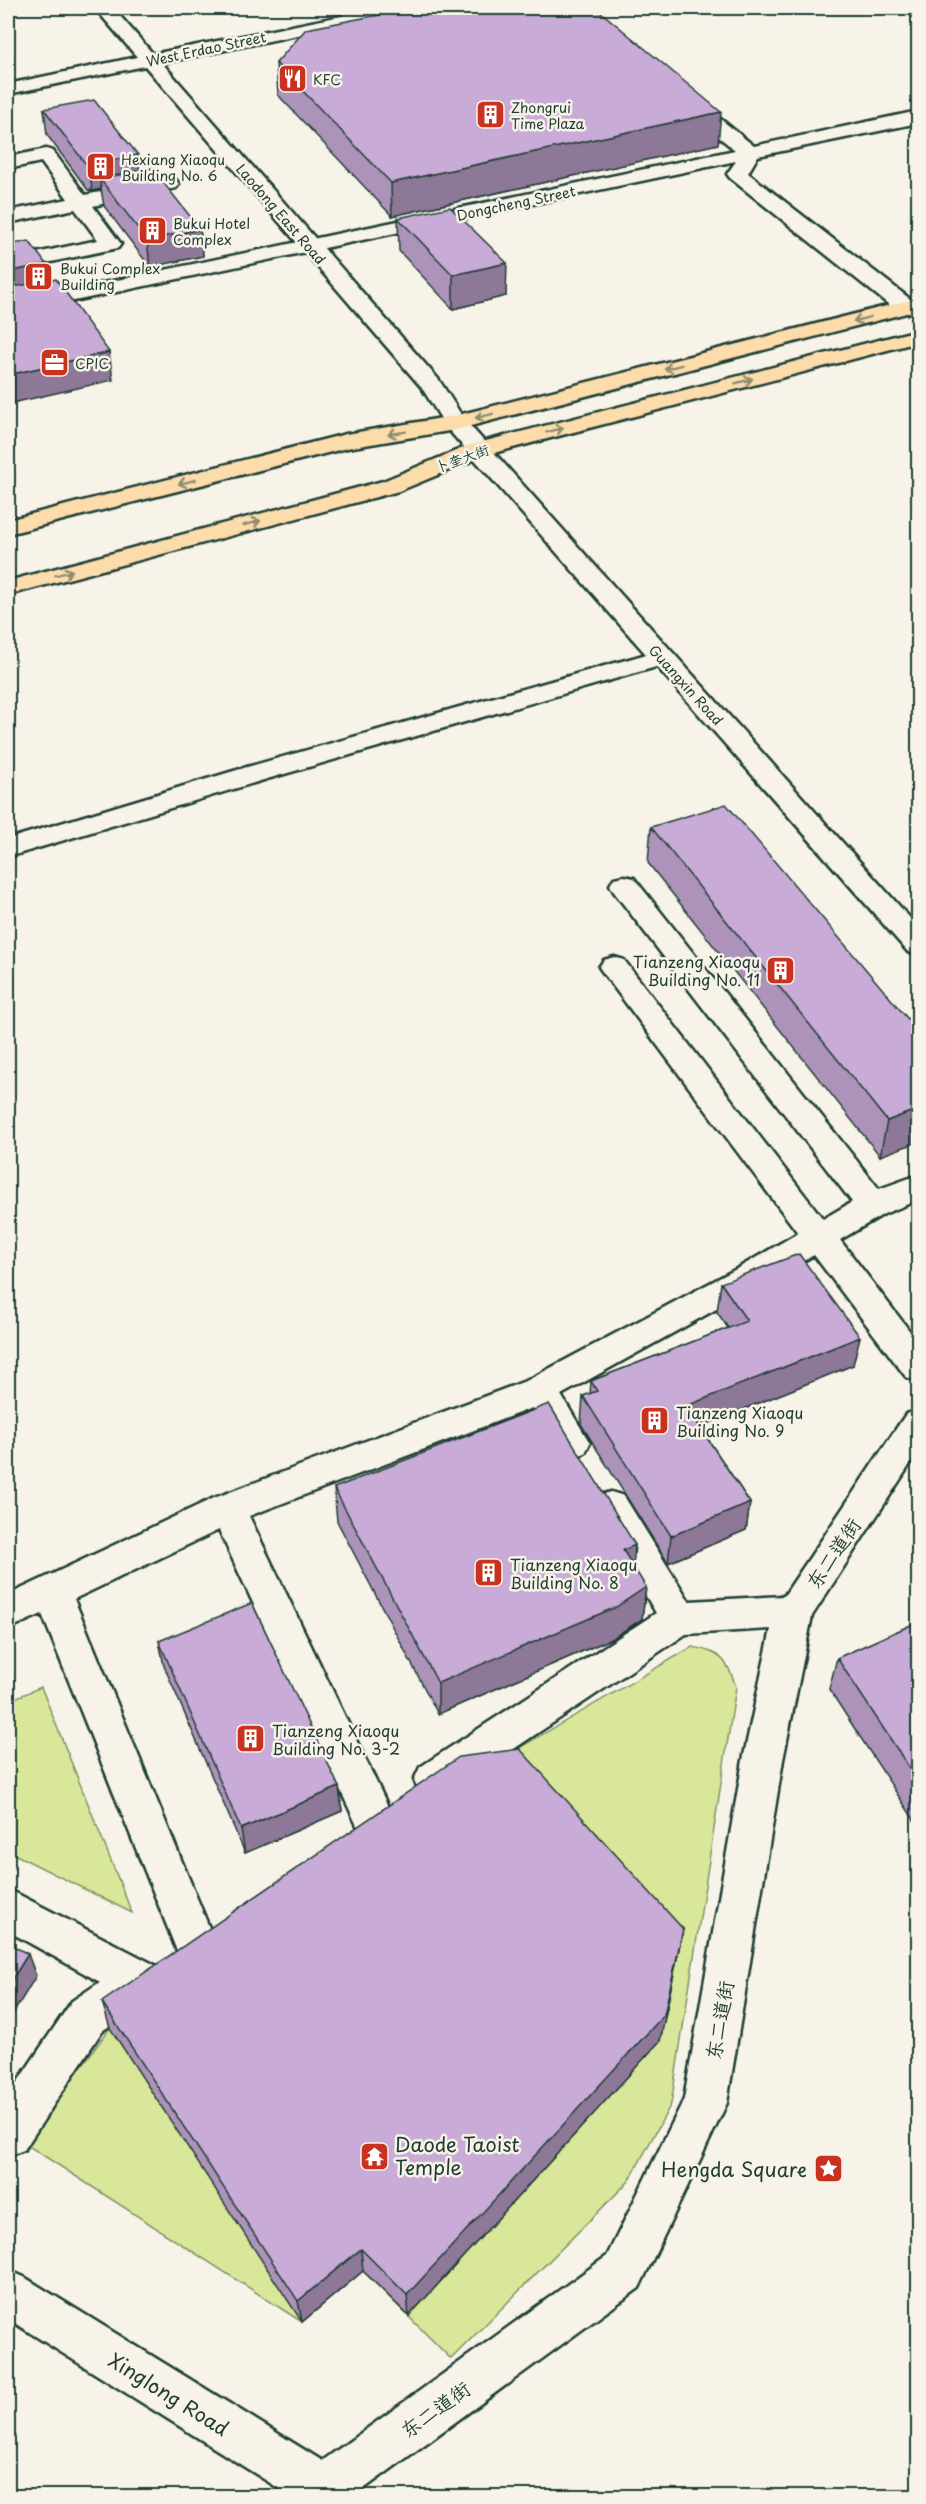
<svg xmlns="http://www.w3.org/2000/svg" width="926" height="2504" font-family="'Playpen Sans','LXGW WenKai TC',sans-serif">
<rect width="100%" height="100%" fill="#f7f3e8"/>
<filter id="ink" filterUnits="userSpaceOnUse"><feTurbulence type="fractalNoise" baseFrequency=".0167" numOctaves="2"/><feDisplacementMap in="SourceGraphic" scale="12" xChannelSelector="R" yChannelSelector="G"/><feConvolveMatrix kernelMatrix="1 2 1 2 8 2 1 2 1" color-interpolation-filters="sRGB"/></filter>
<g filter="url(#ink)">
<!-- green -->
<path fill="#d9e79a" stroke="#7c9267" stroke-width="1.5" d="M692,1647C721,1652 727,1659 736,1687L671,2104L629,2181L451,2359L363,2271L302,2322L24,2143L110,2028L451,1788Z
M41,1687L132,1913L8,1851V1701Z"/>
<g fill="none" stroke-linecap="round" stroke-linejoin="round">
<defs>
<path id="minor" d="M338,8H355L365,18L362,22H350Z
M685,94L692,96L754,146L918,111V123L758,156L748,173L914,302L917,307L914,312L906,313L898,312L730,178L727,174L736,161L8,315V303L735,150L678,104L676,100L678,96Z
M46,149L53,151L85,195L169,178L176,180L179,184L176,188L93,206L121,244L118,248L8,271V259L98,240L75,209L8,223V211L68,199L41,162L8,169V157Z
M661,650L670,653L674,658L670,663L267,779L8,857V839L247,767Z
M624,876L634,878L879,1189L918,1175V1200L884,1214L840,1240L918,1342V1381L906,1377L814,1255L561,1395L590,1443L585,1453L572,1458L559,1453L532,1408L249,1516L394,1819L388,1832L374,1838L360,1832L219,1530L74,1599L215,1942L209,1956L194,1962L179,1956L42,1614L8,1629V1595L214,1498L528,1380L740,1267L798,1233L604,974L599,967L604,960L614,957L624,960L823,1219L852,1202L614,892L610,885L614,878Z
M918,1410V1452L812,1616L783,1760L727,2103L639,2288L354,2496H290L297,2479L607,2256L684,2099L743,1760L771,1629L686,1634L448,1793L434,1798L420,1793L414,1780L420,1767L656,1613L593,1507L598,1496L611,1492L624,1496L689,1601L784,1596L906,1414Z
M8,1889L155,1965L161,1980L154,1996L102,2031L24,2150L8,2156V2096L72,2001L100,1982L8,1931Z"/>
<path id="tertiary" d="M8,2270L24,2277L342,2473L352,2496H291L8,2319Z"/>
<path id="secondary" d="M95,8H113L153,54L381,8H412L410,12L404,13L162,63L439,380L464,419L918,927V955L908,952L447,428L422,388L145,66L8,94V84L137,57Z"/>
<path id="primary" d="M918,298V310L455,430L347,448L8,534V520L346,434L454,416Z
M918,330V342L486,455L399,491L8,595V581L383,481L470,445Z"/>
</defs>
<!-- minor casing -->
<use href="#minor" stroke="#1f3d34" stroke-width="5"/>
<!-- tertiary casing -->
<use href="#tertiary" stroke="#1f3d34" stroke-width="5"/>
<!-- secondary casing -->
<use href="#secondary" stroke="#1f3d34" stroke-width="5"/>
<!-- primary casing -->
<use href="#primary" stroke="#1f3d34" stroke-width="5"/>
<!-- minor -->
<use href="#minor" fill="#f7f3e8" fill-rule="evenodd"/>
<!-- tertiary -->
<use href="#tertiary" fill="#f7f3e8" fill-rule="evenodd"/>
<!-- secondary -->
<use href="#secondary" fill="#f7f3e8" fill-rule="evenodd"/>
<!-- primary -->
<use href="#primary" fill="#fddcac" fill-rule="evenodd"/>
</g>
<!-- wall -->
<path fill="#ad93ba" stroke="#1f3d34" stroke-width="1.5" d="M276,63L718,144L392,216L278,95Z
M44,109L140,171L200,229L203,256L150,267L104,206L101,189L92,191L88,190L47,135Z
M398,218L506,296L453,309L399,251Z
M651,827L918,1031L880,1156L648,863Z
M721,1283L853,1365L700,1427L750,1503L746,1530L668,1563L581,1424L583,1396L590,1394L591,1381L728,1328L717,1312Z
M334,1488L646,1587L642,1619L613,1638L438,1714L337,1521Z
M918,1622V1826L829,1689L837,1658Z
M159,1641L339,1787L342,1811L245,1853L164,1666Z
M683,1929L660,2041L409,2316L363,2271L302,2322L110,2028L102,2002Z"/>
<!-- shaded-wall -->
<path fill="#8d7897" stroke="#1f3d34" stroke-width="1.5" d="M721,112L718,144L392,216L391,183Z
M138,155L141,181L100,179L101,189L92,191L89,165Z
M200,229L203,256L150,267L147,240Z
M507,263L506,296L453,309V275Z
M46,264L50,292L8,301V272Z
M109,352L113,380L8,404V375Z
M918,1109V1142L880,1156L887,1121Z
M860,1337L853,1365L682,1434L686,1406Z
M750,1503L746,1530L668,1563L671,1536Z
M635,1545L632,1578L623,1550Z
M646,1587L642,1619L613,1638L438,1714V1683Z
M339,1787L342,1811L245,1853L241,1829Z
M683,1929L660,2041L409,2316L407,2295Z
M28,1954L36,1976L8,2022V1986Z
M361,2249L363,2271L302,2322L298,2301Z"/>
<!-- building -->
<path fill="#c9abd8" stroke="#1f3d34" stroke-width="1.5" d="M415,8H596L721,112L391,183L276,63L306,29Z
M94,100L138,155L89,165L85,163L44,109Z
M152,168L200,229L147,240L100,179Z
M450,207L507,263L453,275L398,218Z
M29,241L46,264L8,272V245Z
M56,279L109,352L8,375V288Z
M726,804L918,1031V1109L887,1121L651,827Z
M799,1254L860,1337L686,1406L750,1503L671,1536L583,1396L597,1391L591,1381L747,1321L721,1283Z
M549,1404L635,1545L623,1550L646,1587L616,1607L438,1683L334,1488Z
M252,1603L339,1787L241,1829L159,1641Z
M918,1622V1781L837,1658Z
M520,1749L683,1929L664,2015L407,2295L361,2249L298,2301L102,2002L459,1757Z
M8,1943L28,1954L8,1986Z"/>
<!-- one-way arrows -->
<defs><path id="oneway-shaft" d="M-6 0H5M1.5-3L5.5 0L1.5 3" fill="none" stroke-width="1.6" stroke-linecap="round" stroke-linejoin="round" transform="scale(1.5)"/></defs>
<g stroke="#8e8c70">
<use href="#oneway-shaft" transform="translate(862 319) rotate(166)"/>
<use href="#oneway-shaft" transform="translate(673 367) rotate(166)"/>
<use href="#oneway-shaft" transform="translate(744 381) rotate(-15)"/>
<use href="#oneway-shaft" transform="translate(484 416) rotate(166)"/>
<use href="#oneway-shaft" transform="translate(555 430) rotate(-15)"/>
<use href="#oneway-shaft" transform="translate(397 433) rotate(171)"/>
<use href="#oneway-shaft" transform="translate(187 482) rotate(166)"/>
<use href="#oneway-shaft" transform="translate(252 523) rotate(-15)"/>
<use href="#oneway-shaft" transform="translate(64 573) rotate(-15)"/>
</g>
</g>
<!-- icons -->
<defs>
<symbol id="restaurant-square" viewBox="-11 -11 22 22"><rect x="-9" y="-9" width="18" height="18" rx="4" fill="#c8321e" stroke="#f7f3e8"/><path d="M-5-6h1v4h1v-4h1v4h1v-4h1v5L-1.5 .5V6h-2V.5L-5-1ZM5-6V6H3V1.5H1.5Q1.5-4 5-6Z" fill="#fff"/></symbol>
<symbol id="building-square" viewBox="-11 -11 22 22"><rect x="-9" y="-9" width="18" height="18" rx="4" fill="#c8321e" stroke="#f7f3e8"/><path d="M-4-6H4V6H1V3H-1V6H-4ZM-2.5-4.3h1.7v1.8h-1.7ZM.8-4.3h1.7v1.8H.8ZM-2.5-1h1.7V.8h-1.7ZM.8-1h1.7V.8H.8Z" fill="#fff"/></symbol>
<symbol id="office-square" viewBox="-11 -11 22 22"><rect x="-9" y="-9" width="18" height="18" rx="4" fill="#c8321e" stroke="#f7f3e8"/><path d="M-6-3h4V-5.5h4V-3h4V5H-6ZM-1-4.5V-3h2v-1.5ZM-6 0V1H6V0Z" fill="#fff"/></symbol>
<symbol id="temple-square" viewBox="-11 -11 22 22"><rect x="-9" y="-9" width="18" height="18" rx="4" fill="#c8321e" stroke="#f7f3e8"/><path d="M0-6L5-2H3V0L6.5 2.5H4V6H1.5V3h-3V6H-4V2.5H-6.5L-3 0V-2H-5Z" fill="#fff"/></symbol>
<symbol id="sight-square" viewBox="-11 -11 22 22"><rect x="-9" y="-9" width="18" height="18" rx="4" fill="#c8321e" stroke="#f7f3e8"/><path d="M0-6L1.8-2.2L6-1.7L2.9 1.2L3.7 5.4L0 3.3L-3.7 5.4L-2.9 1.2L-6-1.7L-1.8-2.2Z" fill="#fff"/></symbol>
</defs>
<g fill-rule="evenodd">
<use href="#restaurant-square" x="276" y="62" width="33" height="33"/>
<use href="#building-square" x="474" y="98" width="33" height="33"/>
<use href="#building-square" x="84" y="150" width="33" height="33"/>
<use href="#building-square" x="136" y="214" width="33" height="33"/>
<use href="#building-square" x="22" y="260" width="33" height="33"/>
<use href="#office-square" x="38" y="346" width="33" height="33"/>
<use href="#building-square" x="764" y="954" width="33" height="33"/>
<use href="#building-square" x="638" y="1404" width="33" height="33"/>
<use href="#building-square" x="472" y="1556" width="33" height="33"/>
<use href="#building-square" x="234" y="1722" width="33" height="33"/>
<use href="#temple-square" x="358" y="2140" width="33" height="33"/>
<use href="#sight-square" x="812" y="2152" width="33" height="33"/>
</g>
<g text-anchor="middle" dominant-baseline="central" stroke-width="5" stroke-linejoin="round" paint-order="stroke">
<!-- far-street labels -->
<g font-size="14" fill="#1f3d34" stroke="#f7f3e8">
<text transform="translate(206 49) rotate(-12)">West Erdao Street</text>
<text transform="translate(516 203) rotate(-12)">Dongcheng Street</text>
<text transform="translate(281 214) rotate(49)">Laodong East Road</text>
<text transform="translate(462 458) rotate(-20)">卜奎大街</text>
<text transform="translate(686 685) rotate(48)">Guangxin Road</text>
</g>
<!-- far-poi labels -->
<g font-size="14" fill="#1f3d34" stroke="#f7f3e8" text-anchor="start">
<text x="313" y="79">KFC</text>
<text x="511" y="107">Zhongrui<tspan x="511" dy="16">Time Plaza</tspan></text>
<text x="121" y="159">Hexiang Xiaoqu<tspan x="121" dy="16">Building No. 6</tspan></text>
<text x="173" y="223">Bukui Hotel<tspan x="173" dy="16">Complex</tspan></text>
<text x="60" y="268">Bukui Complex<tspan x="60" dy="16">Building</tspan></text>
<text x="75" y="363">CPIC</text>
</g>
<!-- poi labels -->
<g font-size="16" fill="#1f3d34" stroke="#f7f3e8" text-anchor="start">
<text x="760" y="961" text-anchor="end">Tianzeng Xiaoqu<tspan x="760" dy="18">Building No. 11</tspan></text>
<text x="676" y="1412">Tianzeng Xiaoqu<tspan x="676" dy="18">Building No. 9</tspan></text>
<text x="510" y="1564">Tianzeng Xiaoqu<tspan x="510" dy="18">Building No. 8</tspan></text>
<text x="272" y="1730">Tianzeng Xiaoqu<tspan x="272" dy="18">Building No. 3-2</tspan></text>
</g>
<!-- near-street labels -->
<g font-size="20" fill="#1f3d34" stroke="#f7f3e8">
<text transform="translate(833 1553) rotate(-56)">东二道街</text>
<text transform="translate(719 2020) rotate(-80)">东二道街</text>
<text transform="translate(169 2394) rotate(32)">Xinglong Road</text>
<text transform="translate(435 2409) rotate(-36)">东二道街</text>
</g>
<!-- near-poi labels -->
<g font-size="20" fill="#1f3d34" stroke="#f7f3e8" text-anchor="start">
<text x="395" y="2144">Daode Taoist<tspan x="395" dy="23">Temple</tspan></text>
<text x="807" y="2169" text-anchor="end">Hengda Square</text>
</g>
</g>
<!-- margin -->
<rect width="926" height="2504" fill="none" stroke="#f7f3e8" stroke-width="30"/>
<rect x="15" y="15" width="896" height="2474" fill="none" stroke="#1f3d34" stroke-width="2" filter="url(#ink)"/>
</svg>
